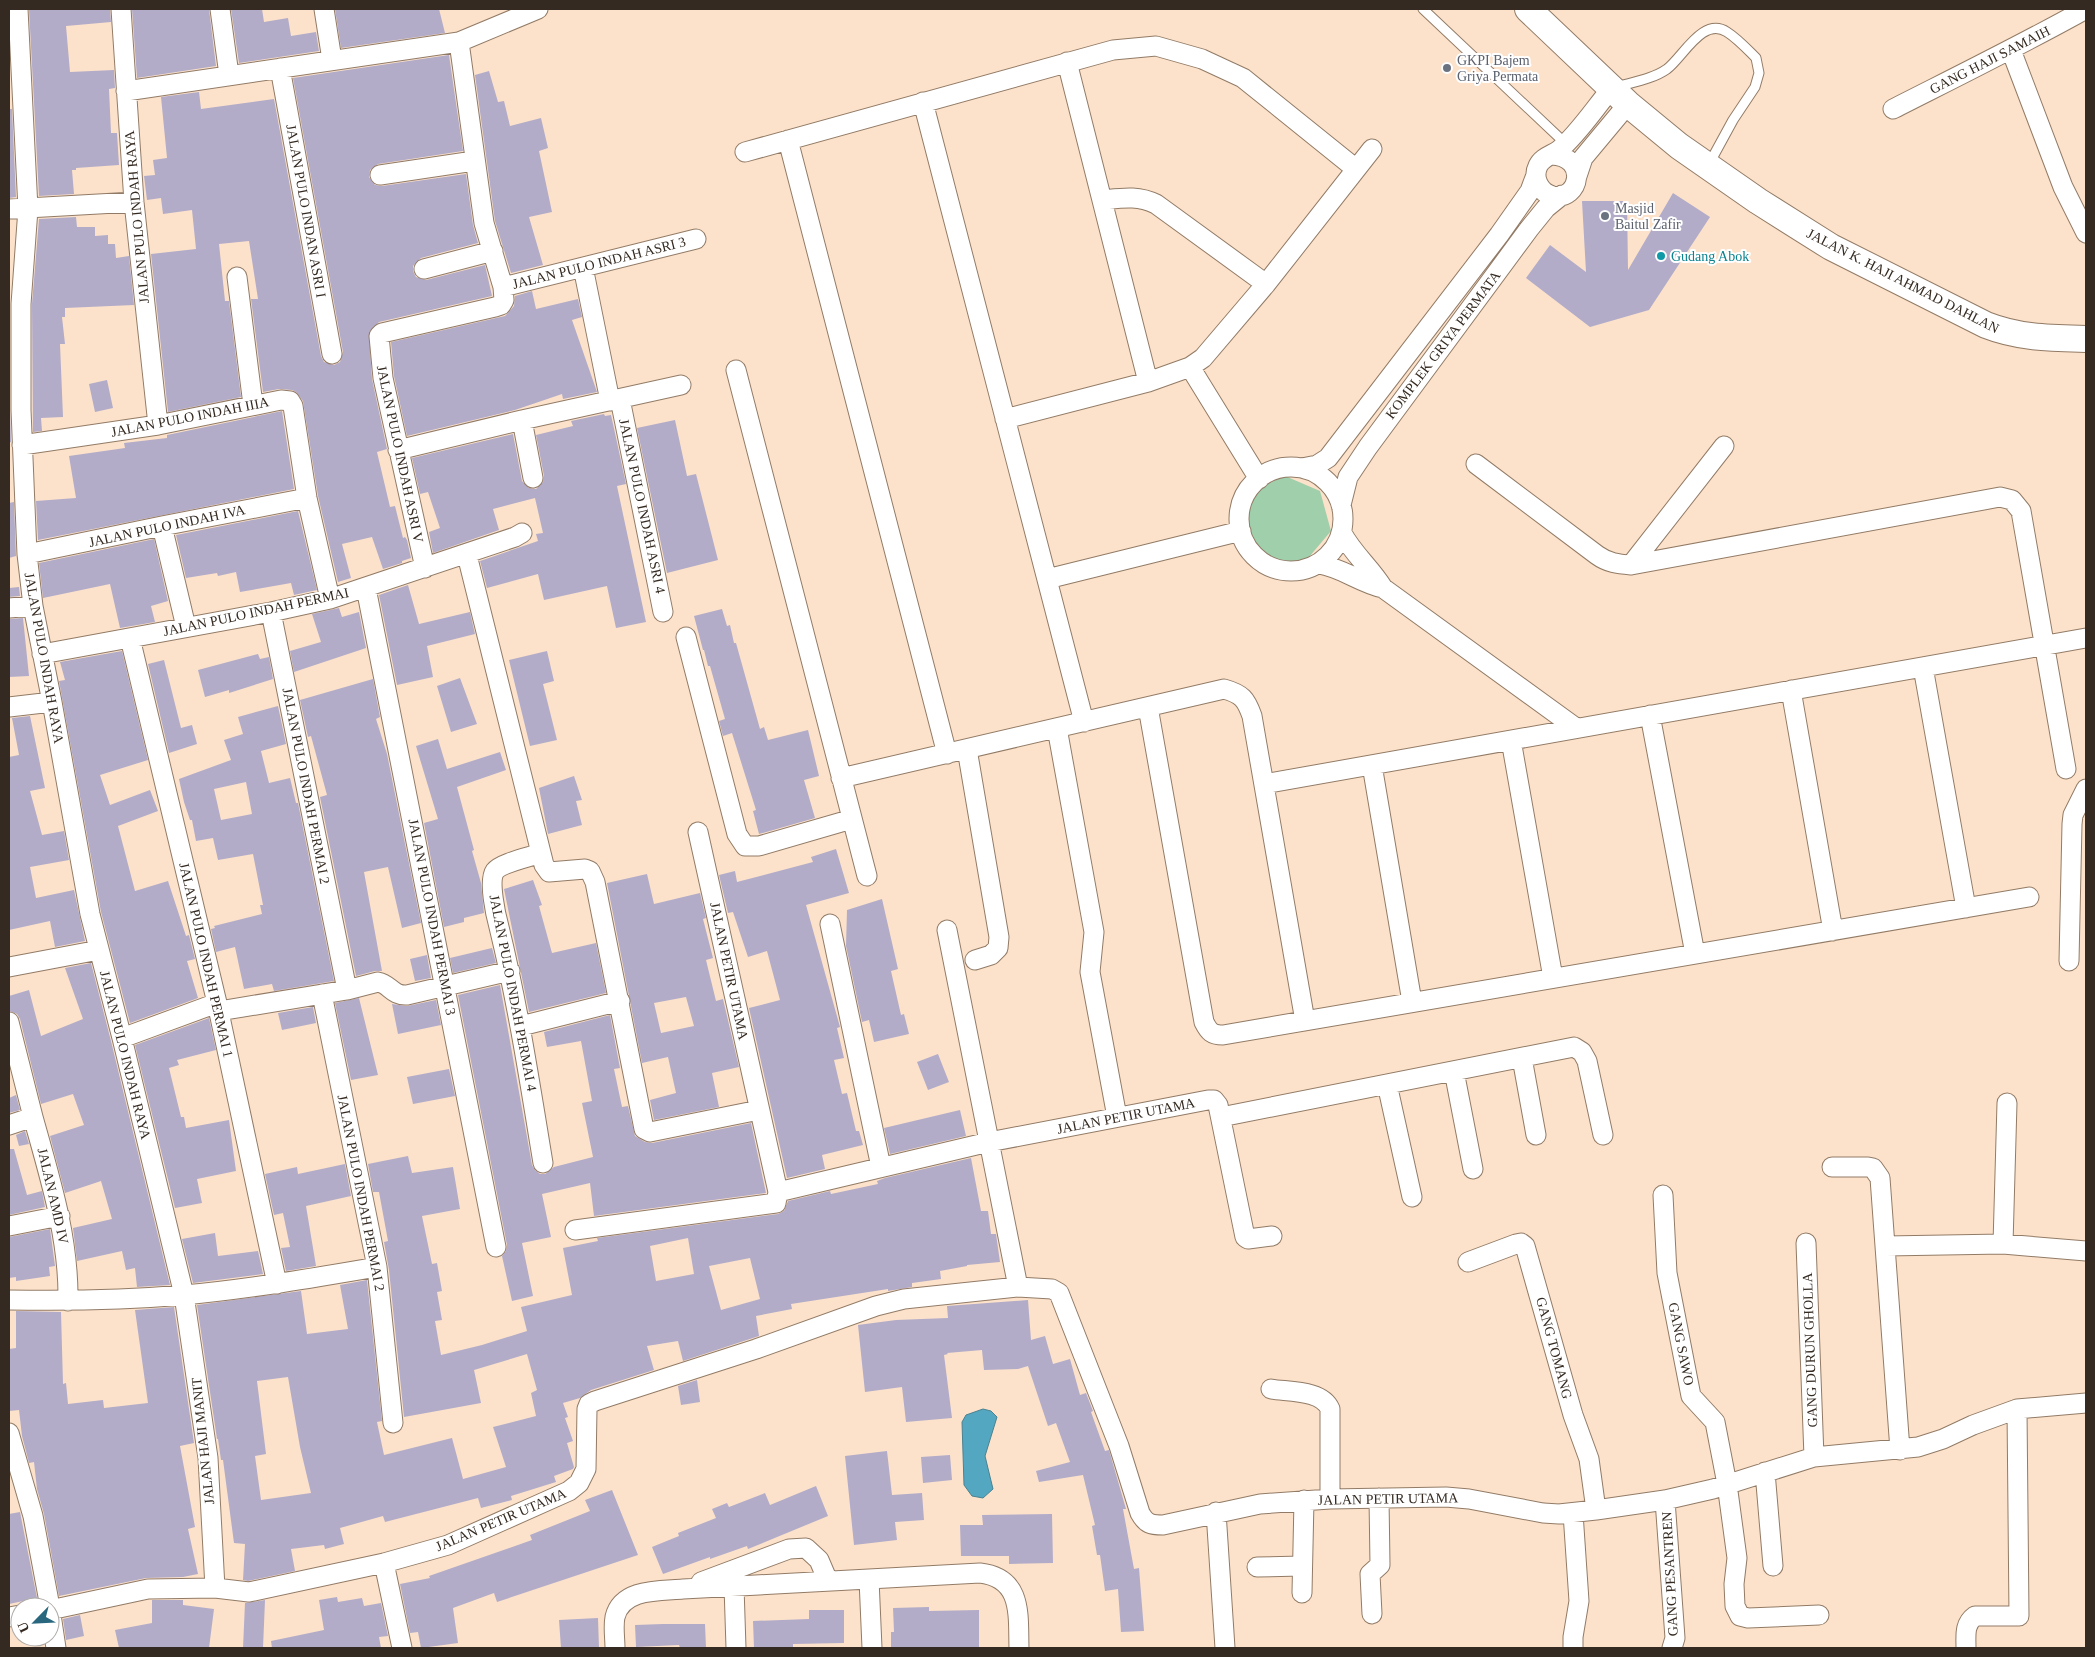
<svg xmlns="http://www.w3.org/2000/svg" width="2095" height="1657" font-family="Georgia,serif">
<rect width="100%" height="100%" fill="#fce2cb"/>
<!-- green -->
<path fill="#9fcfab" d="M1285,476L1320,491L1331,531L1304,563L1262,564L1240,534L1248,493Z"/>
<!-- water -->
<path fill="#54a7c1" stroke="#4a8291" d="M983,1409L991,1411L997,1417L985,1456L993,1489L983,1498L972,1496L964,1485L962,1422L966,1415Z"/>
<!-- building -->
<path fill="#b2acc9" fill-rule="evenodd" d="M29,9H110L111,22L66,26L70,72L114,70L115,88L109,89L111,133H117L119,165L76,168V170H72L74,194L39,196Z
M132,9H209L216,66L137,78Z
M231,9H262L264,22L288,18L291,36L316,32L319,51L239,63Z
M335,9H439L445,33L341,48Z
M449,55L463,151L378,164L370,170L369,177L375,185L382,186L466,174L473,225L478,243L421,258L413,266V271L416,277L426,280L485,265L492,296L379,322L369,332L372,379L387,449L377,452L390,507L395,506L403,538L405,537L407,540L411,558L402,561V563L383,569L372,537L342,544L351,578L338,582L318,496L303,401L296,392L292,390L279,389L263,392L251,299H258L249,241L219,244L225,301H229L241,397L168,412L151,254L196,249L192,210L163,214L161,198L147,200L144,176L155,175L153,160L167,158L161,97L199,92L201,109L274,99L321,356L324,362L334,365L340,362L343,352L293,78Z
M489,71L498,102L504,101L510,126L541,118L548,148L539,151L552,212L529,217L543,265L511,273L495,221L475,75Z
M9,109H12L16,197L9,198Z
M1673,193L1710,217L1649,310L1590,327L1526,278L1550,245L1586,272L1582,201H1627L1628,270Z
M76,217L77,227H95V236L108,235V244H115L116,258L129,256L134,305L65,308V317H62L65,344H60L63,417L41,418L42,431L33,432L32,304L39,219Z
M532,291L536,309L578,299L582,317L572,320L597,392L563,399L562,394L515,410L407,436L394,376L391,342L505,316L514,306L515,296Z
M9,373L11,442L9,443Z
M107,380L113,408L95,412L89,384Z
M282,411L294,489L38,540L36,501L76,498L69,456L125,448L124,443L167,438V435Z
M604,414L605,416L611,415L615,433L626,484L617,486L646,622L616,628L607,586L544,600L538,574L487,588L480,561L538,541L536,534L543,533L535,498L493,509L499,530L433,553L429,532L440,528L428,492L420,494L412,458L513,434L522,481L529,488L536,489L543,482L544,476L536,435L573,426L571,421Z
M675,420L687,476L696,474L718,560L667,573L637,428Z
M14,502L16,556L9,558V503Z
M298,511L317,590L294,595L291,583L240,592L236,572L218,576L217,573L186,578L176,535Z
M154,539L168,601L151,606L155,622L120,628L110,584L43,598L39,563Z
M408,585L419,624L470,612L475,634L427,646L433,677L397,685L379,595Z
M19,587L20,596L9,597V588Z
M339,608L342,617L359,612L366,648L294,672L290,651L321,642L312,614Z
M722,609L727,626L730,625L734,643H736L760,729L764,727L768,740L808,730L819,776L804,780L815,818L759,834L753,811L756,810L732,733L723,736L719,721L725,719L710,666H708L704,650H703L694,616Z
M23,618L29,676L9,677V619Z
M122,651L148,760L100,775L110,805L150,790L158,811L118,826L135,891L168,881L186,936L189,935L195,959L187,961L198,998L130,1023L101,912L59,681L65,680L60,662Z
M547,651L554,681L543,684L557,740L530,746L509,660Z
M258,654L260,659L269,657L273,679L229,693V690L205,697L198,670Z
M164,660L181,728L192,725L197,744L169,753L148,664Z
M460,678L477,724L451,732L437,686Z
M373,679L380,717L376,719L387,754L421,923L402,928L388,867L364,872L382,971H375L356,976L320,797L327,795L311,736L308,737L300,700Z
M278,706L286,744L261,751L269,783L290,778L296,803H298L334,981L274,991L272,984L244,989L235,947L216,952L211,929L215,928L214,926L262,914L260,905H263L253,854L218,860L213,838L196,841L192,820H190L184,802L179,779L231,760L224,740L243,734L238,717ZM246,782L252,814L221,820L214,789Z
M30,716L45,788L30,791L42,835L64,831L69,860L30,867L36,898L74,890L85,941L55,947L50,921L9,930V757L19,755L12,718Z
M438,739L447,769L500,752L506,770L457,787L474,850L472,851L481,883L484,913L464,918V922L444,927L424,823L438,819L416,746Z
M574,776L582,800L576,801L582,825L548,834L539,788Z
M836,849L849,893L806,905L840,1027L837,1028L844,1058L834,1060L842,1094L847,1093L856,1131H859L863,1145L822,1155L825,1169L787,1178L749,1008L780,1000L767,951L748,957L733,912L728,913L719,875L735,871L737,882L813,862L811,857Z
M647,874L654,904L700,893L706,918L703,919L713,958L706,960L716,1001L723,999L739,1067L712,1073L719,1107L654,1120L650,1100L676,1093L668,1057L642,1063L607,883ZM686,997L694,1026L661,1033L654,1003Z
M533,880L542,905L539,906L552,953L596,943L606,993L529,1012L504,889Z
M882,899L898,969L891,971L901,1015L904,1014L909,1034L874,1042L869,1020L862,1022L846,946L847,910Z
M492,948L496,963L453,973L450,958Z
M427,955L431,978L415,981L410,959Z
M91,963L111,1041L170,1285L137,1287L135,1268L126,1270L122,1251L77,1261L73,1228L112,1219L101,1181L65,1193L50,1136L84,1125L73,1094L41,1104L20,1019L17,1014L9,1011V996L29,990L41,1036L83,1019L65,968Z
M500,985L532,1165L535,1170L540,1174H545L554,1167L593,1157L582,1103L592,1101L581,1041L547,1047L544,1032L610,1015L620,1068L614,1069L622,1107L628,1106L635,1136L645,1142L652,1143L751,1123L766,1193L594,1216L590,1183L542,1194L551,1237L522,1243L533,1296L512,1301L502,1256L506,1251L507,1245L458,995Z
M359,998L378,1075L351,1080L335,1003Z
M436,1000L441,1025L398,1034L392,1004L407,1006Z
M313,1007L316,1023L282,1030L278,1013Z
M209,1018L216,1050L177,1060L179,1065L169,1068L181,1117H184L186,1128L229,1120L236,1171L197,1179L202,1203L175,1208L135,1045Z
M938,1054L949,1082L928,1090L917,1062Z
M449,1069L455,1096L413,1104L407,1077Z
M16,1095L20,1110L9,1113V1098Z
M960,1110L966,1136L890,1154L884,1128Z
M25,1131L29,1144L19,1146L16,1135Z
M9,1149H14L27,1195L42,1191L45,1207L9,1215Z
M408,1156L412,1173L453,1167L460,1209L422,1216L432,1264L437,1263L442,1291L437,1292L442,1320L435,1321L441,1355L482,1345L527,1331L521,1307L572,1295L563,1248L598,1241L597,1238L778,1214L784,1211L788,1201L830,1191L831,1194L878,1184L877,1181L885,1178L971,1158L981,1211H988L991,1234H996L1000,1262L967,1265V1266L940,1271L941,1279L912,1283V1287L888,1291V1289L791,1304L792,1309L756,1316L759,1336L683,1361L678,1341L647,1346L654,1370L591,1390L580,1398L563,1403L568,1417L565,1418L573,1441L567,1443L574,1467L573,1469L554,1476L556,1482L511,1496L512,1500L481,1508L478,1498L385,1522L383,1516L340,1528L344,1544L325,1549L324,1545L291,1549L295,1571L248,1581L243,1580L245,1544L234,1543L223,1460H221L218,1439H217L197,1305L301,1291L307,1334L348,1329L340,1285L367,1280L382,1421L377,1422L384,1455L452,1438L463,1479L506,1467L493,1427L536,1416L531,1393L537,1390L527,1354L474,1370L481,1403L404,1417L389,1270L384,1242L388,1241L379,1192H373L368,1164ZM688,1238L694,1274L656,1281L650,1246ZM750,1258L760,1299L721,1310L709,1266ZM288,1377L300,1447L311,1493L261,1500L255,1456L266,1454L257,1381Z
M345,1164L351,1196L306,1206L316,1266L286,1271L281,1248L290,1247L283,1213L274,1215L265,1174L297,1167L298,1174Z
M50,1229L55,1266L49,1267L50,1276L16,1281V1277L9,1278V1237Z
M215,1233L218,1256L258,1251L263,1274L193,1283L182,1239Z
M1028,1300L1031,1340L1045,1336L1053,1364L1070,1359L1080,1395L1086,1393L1093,1411L1091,1412L1105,1451L1109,1450L1126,1509H1123L1134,1569L1139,1568L1144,1631L1121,1632L1118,1589L1105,1591L1100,1555H1097L1092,1526L1095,1525L1083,1475L1039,1482L1036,1471L1070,1462L1056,1423L1048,1426L1028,1366L1018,1369L984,1370L982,1350L947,1353L948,1354L944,1355L952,1418L906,1422L902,1387L865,1392L858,1325L896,1320L948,1318L947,1306Z
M174,1307L194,1443L180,1446L195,1527L188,1529L198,1574L183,1577L146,1578L59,1596L44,1514L37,1489L34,1462L29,1463L22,1436L19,1410L9,1411V1349L16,1348V1311L61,1312L63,1384L66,1383L68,1404L103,1400L104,1408L148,1403L135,1310Z
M697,1380L700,1402L681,1405L678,1386Z
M887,1451L892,1495L922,1493L924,1520L895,1522L897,1540L854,1545L845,1456Z
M950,1455L952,1480L923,1483L921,1457Z
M816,1486L828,1516L748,1549L747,1546L710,1559V1557L663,1574L652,1547L679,1536L678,1533L716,1518L712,1509L727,1503L729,1507L765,1493L770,1505Z
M612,1490L638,1555L497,1602L494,1593L453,1608L458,1643L421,1648L418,1632L410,1633L400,1584L430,1578L429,1576L532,1540L530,1535L590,1511L585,1500Z
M20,1512L37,1598L9,1604V1514Z
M1052,1514L1053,1563L1009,1564V1556H961L960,1525H983L982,1515Z
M337,1597L338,1602L362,1598L364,1606L381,1603L388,1636L379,1637L381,1648H272L271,1641L324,1630L319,1600Z
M152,1600H183V1605L214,1609L209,1648H119L115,1630L152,1623Z
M265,1600L263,1648H243L245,1603Z
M929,1607V1611L979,1610V1648H891V1632H894L893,1608Z
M809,1610H844V1643L793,1644V1648H754L753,1621L809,1619Z
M80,1615L84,1636L66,1640L63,1619Z
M598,1618L599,1648H561L559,1620Z
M663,1624H705L706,1648H680L679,1645L636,1647L635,1625Z"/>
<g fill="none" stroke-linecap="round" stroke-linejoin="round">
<defs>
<path id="lane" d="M1423,9L1565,143
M1616,87C1633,82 1653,79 1667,69C1683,57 1703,16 1727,32C1738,39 1747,49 1756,58L1759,73L1755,87L1733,120L1709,164"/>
<path id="street" d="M18,9L28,209L21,304V410L27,554L33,606L52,702L90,914L122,1038L184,1295L208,1458L215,1588
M121,9L134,202L158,425
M220,9L229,75
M324,9L332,60
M2011,50L2063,187L2086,233
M1067,62L1148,382
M280,68L332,354
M126,91L459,42L538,9
M923,102L1084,722
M1893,109C1958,76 2023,44 2086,9
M788,140L947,754
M745,152L1113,50L1156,46L1202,59L1243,78L1356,169
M1552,155C1589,157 1580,201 1553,196C1540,193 1532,178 1538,166C1542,157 1552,155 1559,150C1578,134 1595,108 1611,89
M380,175L474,161
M1577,176L1583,158L1628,104
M1102,200C1122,198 1138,195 1156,204L1266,284
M9,209L134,202
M583,267L610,401
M424,269L493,251
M237,277L253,405
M503,287L696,239
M736,370L867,876
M620,399L663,612
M1005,419L1148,382L1190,367
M22,445L158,425L281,400L290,401L293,406L307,498L330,599
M398,450L522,420
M1476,464L1597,555C1608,563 1618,564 1631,565L2000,497L2012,500L2021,511L2066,769
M1239 519a52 52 0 1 1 104 0a52 52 0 1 1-104 0Z
M1302,468L1317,465L1328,458L1499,235L1530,191L1536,175
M533,478L522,420L681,385
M1259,479L1190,367L1203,358L1266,284L1372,149
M1341,505L1348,477L1368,447L1529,229L1546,208L1562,195
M162,526L186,627
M1342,533C1353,554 1371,568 1383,588L1576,728
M27,554L162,526L307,498
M467,555L544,865L549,872L585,869L590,871L595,882L644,1129L650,1132L759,1110
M1319,564C1343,568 1360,583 1383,588
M1631,565L1724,446
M425,568L383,378L379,336L382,333L495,307L501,305L504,300L503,287L484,223L459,42
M1047,579L1241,531
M366,588L496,1247
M9,608L33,606
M271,612L347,990
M686,637L737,834L745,846H759L852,819
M130,638L217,1003L277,1284
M42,654L271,612L330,599L515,537L522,533
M1923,667L1966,908
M1791,690L1833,931
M9,707L52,702
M1148,707L1204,1022C1209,1032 1212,1035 1223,1035L2029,897
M1650,715L1695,954
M1057,728L1094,932L1090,972L1117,1117
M1511,740L1553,978
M967,749L999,937L998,948L991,955L975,960
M1372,765L1412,1002
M841,778L1224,689C1242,694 1246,699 1252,716L1305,1021
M1264,784L2086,638
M541,853C530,857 501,863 495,871C488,881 496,916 499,927C518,1005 530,1084 543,1163
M830,924L881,1167
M947,930L1018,1287
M2069,961L2072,824L2073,815L2086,789
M9,967L99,950
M322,994L377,1267L393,1423
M219,1011L347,990L378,982C390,984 392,996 407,995L510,971
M9,1022L33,1117
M521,1026L620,1001
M122,1038L217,1003
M1522,1058L1536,1135
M1454,1071L1473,1169
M1387,1084L1412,1197
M1221,1117L1574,1047L1582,1052L1587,1061L1603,1135
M9,1125L33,1117C50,1178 69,1238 68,1301
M1832,1167H1868L1873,1168L1880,1178L1900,1450
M778,1192L989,1142L1208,1100H1214L1218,1105L1245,1237L1248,1239L1272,1236
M1663,1195L1667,1273L1691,1396L1715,1422L1727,1484L1737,1558L1734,1584L1735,1606L1740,1616L1748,1618L1819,1615
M9,1226L60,1216
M575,1230L776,1203L778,1192L698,832
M1806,1243L1814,1457
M2003,1244L2007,1103
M1886,1246L2003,1244L2086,1251
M1468,1262L1516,1244L1521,1243L1525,1246L1573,1415L1589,1459L1596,1510
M9,1300C67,1301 126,1300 184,1295C249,1289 313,1278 377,1267
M1271,1389C1289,1392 1322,1390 1330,1409V1499
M9,1433L33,1516L50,1607
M1765,1472L1773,1566
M1665,1500L1675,1638L1672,1648
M1216,1512L1225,1648
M384,1563L402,1648
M1257,1567L1302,1566
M869,1579L872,1648
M701,1582L789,1549L806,1548L819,1560L828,1581
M734,1586L736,1648
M1302,1593L1304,1500
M50,1608L56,1648
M50,1610L148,1589L215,1588L249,1592L384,1563L448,1545L569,1491L579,1483L586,1469L587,1409L589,1404L595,1401L756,1349L876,1306L904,1299L1018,1287L1052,1289L1059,1293L1119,1446L1140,1513C1146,1524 1151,1525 1163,1525L1260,1504L1330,1499L1446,1497L1469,1499L1543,1513L1559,1514L1596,1510L1665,1500L1713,1489L1814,1457L1918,1447L1943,1439L1973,1425L2017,1409L2086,1403
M1372,1614L1370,1574L1380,1565L1379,1498
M9,1617L20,1615
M615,1648C615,1638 613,1627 615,1617C622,1588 660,1591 683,1589L980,1573C1023,1578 1018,1615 1019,1648
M1573,1648V1637L1579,1601L1573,1513
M1966,1648C1966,1635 1964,1624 1975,1616H2019L2017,1409"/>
<path id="secondary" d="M1528,9L1628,104L1679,146L1758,201L1831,247L1986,325C2019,338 2051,338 2086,339"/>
</defs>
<!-- lane casing -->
<use href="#lane" stroke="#927b66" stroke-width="11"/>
<!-- street casing -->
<use href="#street" stroke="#927b66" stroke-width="21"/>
<!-- secondary casing -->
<use href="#secondary" stroke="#927b66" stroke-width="28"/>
<!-- lane -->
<use href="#lane" stroke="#fff" stroke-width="9"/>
<!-- street -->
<use href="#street" stroke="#fff" stroke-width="19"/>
<!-- secondary -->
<use href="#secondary" stroke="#fff" stroke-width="26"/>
</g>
<!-- markers -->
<g fill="#6b7280" stroke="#fff" stroke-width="2">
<circle cx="1447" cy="68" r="5"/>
<circle cx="1605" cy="216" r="5"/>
</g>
<circle fill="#0f9aa8" stroke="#fff" stroke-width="2" cx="1661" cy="256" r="5"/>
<g text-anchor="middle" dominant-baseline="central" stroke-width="4" stroke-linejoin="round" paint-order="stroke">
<!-- worship labels -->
<g font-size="14" fill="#5b616d" stroke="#fff" text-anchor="start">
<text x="1457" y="60">GKPI Bajem<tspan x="1457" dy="16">Griya Permata</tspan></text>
<text x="1615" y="208">Masjid<tspan x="1615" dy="16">Baitul Zafir</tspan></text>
</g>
<!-- street labels -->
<g font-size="14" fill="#342a21" stroke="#fff">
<text transform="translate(1990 60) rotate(-27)">GANG HAJI SAMAIH</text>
<text transform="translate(306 211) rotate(80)">JALAN PULO INDAN ASRI I</text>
<text transform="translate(137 217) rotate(-95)">JALAN PULO INDAH RAYA</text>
<text transform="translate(599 263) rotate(-14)">JALAN PULO INDAH ASRI 3</text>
<text transform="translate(1903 281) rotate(27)">JALAN K. HAJI AHMAD DAHLAN</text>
<text transform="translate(1443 345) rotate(-53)">KOMPLEK GRIYA PERMATA</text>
<text transform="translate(190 417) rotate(-11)">JALAN PULO INDAH IIIA</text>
<text transform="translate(400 454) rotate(78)">JALAN PULO INDAH ASRI V</text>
<text transform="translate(642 506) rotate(78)">JALAN PULO INDAH ASRI 4</text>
<text transform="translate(167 526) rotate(-12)">JALAN PULO INDAH IVA</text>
<text transform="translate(256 612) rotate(-12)">JALAN PULO INDAH PERMAI</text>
<text transform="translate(44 658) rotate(80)">JALAN PULO INDAH RAYA</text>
<text transform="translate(306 786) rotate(79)">JALAN PULO INDAH PERMAI 2</text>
<text transform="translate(432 917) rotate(79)">JALAN PULO INDAH PERMAI 3</text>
<text transform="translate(206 960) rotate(77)">JALAN PULO INDAH PERMAI 1</text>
<text transform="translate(729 971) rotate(78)">JALAN PETIR UTAMA</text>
<text transform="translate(513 993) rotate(79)">JALAN PULO INDAH PERMAI 4</text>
<text transform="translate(125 1055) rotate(76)">JALAN PULO INDAH RAYA</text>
<text transform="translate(1126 1116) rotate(-11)">JALAN PETIR UTAMA</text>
<text transform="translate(361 1193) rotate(79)">JALAN PULO INDAH PERMAI 2</text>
<text transform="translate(53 1196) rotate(77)">JALAN AMD IV</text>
<text transform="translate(1681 1344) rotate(79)">GANG SAWO</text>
<text transform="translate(1554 1348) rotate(75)">GANG TOMANG</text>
<text transform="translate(1810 1350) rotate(-92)">GANG DURUN GHOLLA</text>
<text transform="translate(203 1441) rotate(-96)">JALAN HAJI MANIT</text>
<text transform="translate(1388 1499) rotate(-1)">JALAN PETIR UTAMA</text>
<text transform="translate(501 1520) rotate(-23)">JALAN PETIR UTAMA</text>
<text transform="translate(1670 1574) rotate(-93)">GANG PESANTREN</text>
</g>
<!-- culture labels -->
<g font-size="14" fill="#0d838f" stroke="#fff" text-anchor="start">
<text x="1671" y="256">Gudang Abok</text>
</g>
</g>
<!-- border -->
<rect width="2095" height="1657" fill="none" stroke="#342a21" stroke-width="20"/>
<!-- north arrow -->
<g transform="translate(35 1622) rotate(246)"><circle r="24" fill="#ffffff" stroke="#aeaaa6"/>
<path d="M0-4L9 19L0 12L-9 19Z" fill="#28677d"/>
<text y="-8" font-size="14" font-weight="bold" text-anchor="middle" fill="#342a21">U</text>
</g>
</svg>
